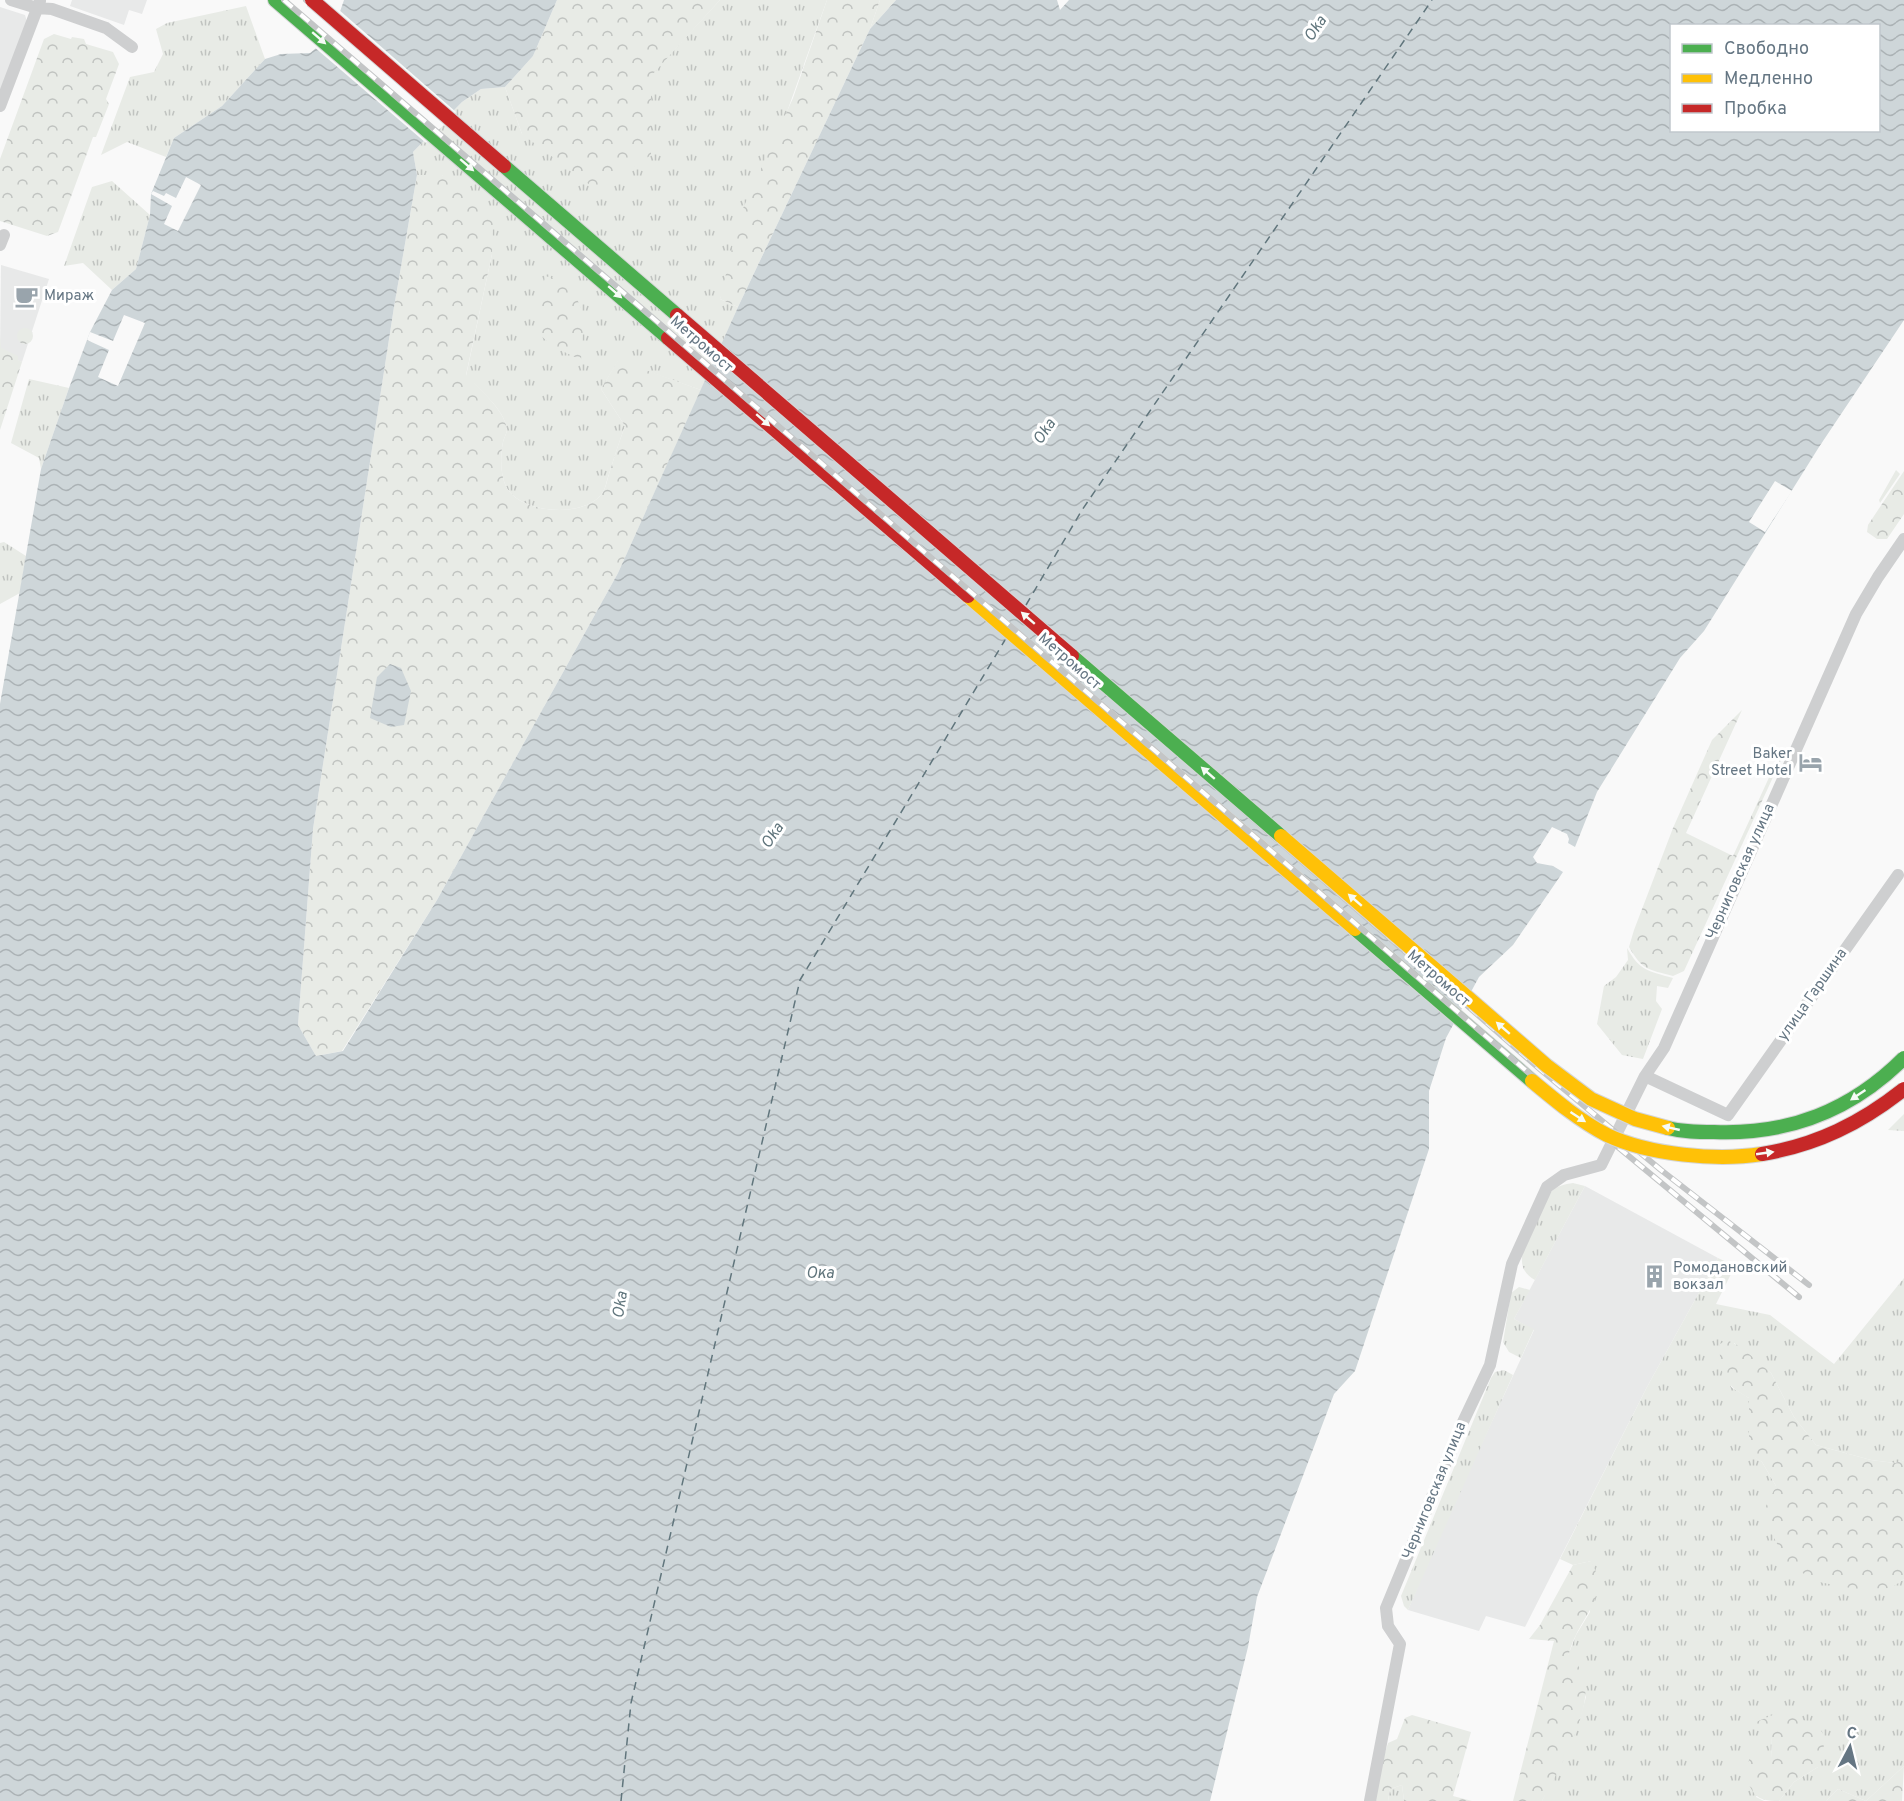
<svg xmlns="http://www.w3.org/2000/svg" width="1904" height="1801" font-family="Overpass,sans-serif">
<defs>
<pattern id="grass-tufts" width="24" height="20" patternUnits="userSpaceOnUse" patternTransform="scale(1.5)"><rect width="24" height="20" fill="#e8ebe6"/><path d="M3 7l-1-3M5 7V3M7 7l1-3M15 17l-1-3M17 17v-4M19 17l1-3" fill="none" stroke="#c0c3c0"/></pattern>
<pattern id="forest-crowns" width="20" height="18" patternUnits="userSpaceOnUse" patternTransform="scale(1.5)"><rect width="20" height="18" fill="#e8ebe6"/><path d="M2 6a3 3 0 1 1 6 0M12 15a3 3 0 1 1 6 0" fill="none" stroke="#c0c3c0"/></pattern>
<pattern id="water-waves" width="16" height="10" patternUnits="userSpaceOnUse" patternTransform="scale(1.5)"><rect width="16" height="10" fill="#ced6d9"/><path d="M0 5q4-4 8 0t8 0" fill="none" stroke="#abb2b5"/></pattern>
</defs>
<rect width="100%" height="100%" fill="#f9f9f9"/>
<!-- built -->
<path fill="#e8e9e9" d="M72,0H147L142,14L129,10L124,25L70,6Z
M0,7L25,15L27,22L0,92Z
M1,265L49,279L22,362L0,354Z
M1585,1186L1718,1258L1647,1387L1525,1627L1486,1616L1479,1631L1408,1610L1437,1541L1534,1330L1514,1319Z"/>
<!-- grass -->
<path fill="url(#grass-tufts)" d="M720,0H827L720,299L738,307L701,390L618,361L601,389L625,426C619,442 614,458 609,474C607,479 606,487 603,492C587,518 526,514 509,491C500,480 500,456 503,442C504,438 507,433 507,429C504,409 479,389 466,376L492,254L442,175H417L413,152L462,102L481,89L505,87L522,134L651,155L650,76Z
M880,0H896L870,29Z
M246,6L265,59L222,106L174,138L166,157L127,142L101,155L130,77L154,72L163,54L156,29L167,23Z
M112,181L150,215L136,269L112,290L83,263L64,266L92,187Z
M29,379L69,388L41,469L39,458L11,443Z
M4,542L26,556L20,593L0,604V543Z
M1627,948C1640,971 1648,971 1673,978L1668,988L1657,986L1656,1001L1662,1009L1643,1059L1622,1055L1597,1024L1604,986L1616,977L1628,960Z
M1904,1114V1131L1888,1130Z
M1573,1183L1585,1186L1535,1280C1526,1275 1521,1268 1522,1257C1522,1249 1546,1199 1551,1192C1556,1186 1565,1184 1573,1183Z
M1718,1258L1735,1266L1716,1304L1770,1315L1834,1364L1904,1278V1460L1895,1463L1871,1460L1816,1445L1794,1417L1771,1373L1734,1343L1731,1387L1749,1398V1453L1762,1462L1776,1486L1890,1588L1904,1579V1766L1866,1801L1838,1789L1826,1801H1779L1794,1782L1818,1767L1772,1737L1771,1759L1756,1797L1764,1801H1542L1579,1722L1586,1697L1567,1658L1576,1635L1590,1612L1591,1561L1573,1565L1560,1559L1647,1387Z
M1519,1287L1530,1290L1514,1319L1534,1329L1521,1358L1509,1352L1503,1342L1511,1293Z
M1504,1370L1513,1375L1408,1610L1404,1606L1401,1596L1491,1378L1495,1372Z
M1402,1785L1404,1801H1388L1390,1789Z"/>
<!-- forest -->
<path fill="url(#forest-crowns)" d="M557,0H720L651,76V155L598,191L522,134L505,87L533,56Z
M827,0H880L870,29L738,307L720,299L740,215L793,98Z
M54,34L71,39L72,37L84,39L86,44L113,52L119,64L106,99L109,104L96,137H93L58,232L47,236L0,221V159L44,39Z
M417,175H442L493,221L492,254L466,375C479,389 504,409 507,429C507,433 504,438 503,442C500,456 500,480 509,491C526,514 587,518 603,492C606,487 607,480 609,474C614,458 619,442 625,426L601,389L618,360L701,390L618,573L437,900L342,1051L316,1056L298,1025L313,829L394,307Z
M545,276L570,283L584,315L581,360L556,348L536,332Z
M17 336a8 8 0 1 1 16 0a8 8 0 1 1-16 0Z
M0,335L1,348L18,356V360L22,362L0,430Z
M1896,470L1900,474L1880,503L1879,500Z
M1904,471V514L1887,539H1877L1867,532L1868,525Z
M1742,710L1686,833L1733,856L1783,747L1785,751L1684,971L1673,976C1648,969 1643,971 1629,947L1634,930L1673,828L1712,740Z
M1727,1340L1741,1347L1771,1373L1794,1417L1816,1445L1871,1460L1895,1463L1904,1460V1579L1891,1588L1856,1589L1819,1582L1788,1565L1771,1532L1766,1506L1776,1486L1762,1462L1749,1454V1398C1723,1384 1719,1373 1720,1344Z
M1591,1561C1608,1591 1589,1609 1576,1635C1572,1642 1570,1650 1568,1657L1577,1662C1581,1673 1587,1685 1585,1698C1582,1727 1557,1774 1542,1801H1513L1554,1641L1529,1639L1540,1625L1573,1565Z
M1780,1712L1817,1725L1826,1738L1818,1767L1794,1782L1779,1801C1753,1801 1755,1794 1743,1774L1752,1753L1771,1758L1772,1737L1751,1724Z
M1412,1715L1471,1732L1453,1796L1472,1801H1404L1402,1785L1390,1789L1388,1801H1373L1378,1774L1388,1743L1397,1739L1405,1718Z
M1904,1766L1902,1801H1826L1838,1789L1866,1801Z"/>
<!-- water -->
<path fill="url(#water-waves)" fill-rule="evenodd" d="M344,0H557L533,56L505,87L481,89L462,102L413,152L417,175L394,307L313,829L298,1025L316,1056L343,1051L437,900L618,573L738,307L870,29L896,0H1057L1060,10L1069,0H1904V320L1819,447L1704,631L1680,658L1597,792L1575,847L1568,843L1569,839L1567,834L1552,827L1533,857L1537,863L1553,866L1563,872L1513,945L1479,977L1446,1038L1429,1091V1149L1355,1371L1334,1394L1257,1597L1248,1647L1210,1801H0V704L41,469L69,388L90,332L112,290L136,269L150,215L151,194L174,138L222,106L265,59L281,54L310,53L332,35ZM1672,26H1878V130H1672Z
M390,664L401,668L411,691L404,725L391,727L370,718L377,677Z"/>
<!-- pier -->
<path fill="#f9f9f9" d="M338,9L456,112L426,143L313,46L330,33Z
M186,177L201,185L178,231L164,224L172,206L151,194L153,191L164,196L166,193L176,198Z
M124,315L145,323L118,386L98,377L109,350L87,340L90,332L113,341Z
M1775,481L1792,491L1765,532L1749,522Z"/>
<g fill="none" stroke-linecap="round" stroke-linejoin="round">
<!-- ferry -->
<path stroke="#60757c" stroke-width="1.5" stroke-dasharray="8 6" stroke-linecap="butt" d="M1026,605L1082,510L1432,0
M621,1801L631,1703L800,980L1005,640"/>
<defs>
<path id="fast" d="M275,0L668,338
M1355,929L1532,1081"/>
<path id="slow" d="M968,596L1355,929"/>
<path id="jam" d="M668,338L968,596"/>
</defs>
<!-- fast casing -->
<use href="#fast" stroke="#d5d6d7" stroke-width="16"/>
<!-- slow casing -->
<use href="#slow" stroke="#d5d6d7" stroke-width="16"/>
<!-- jam casing -->
<use href="#jam" stroke="#d5d6d7" stroke-width="16"/>
<!-- street -->
<path stroke="#cecfd0" stroke-width="12" d="M11,0L37,8L52,9L106,28L132,47
M0,106L40,1
M0,245L4,235
M1645,1076L1728,1115L1898,875
M1370,1801L1400,1644L1388,1626L1386,1608L1463,1422L1490,1365L1512,1264L1547,1187L1564,1175L1601,1165L1645,1076L1664,1048L1856,614L1878,577L1904,539"/>
<!-- fast -->
<use href="#fast" stroke="#4caf50" stroke-width="14"/>
<!-- slow -->
<use href="#slow" stroke="#ffc107" stroke-width="14"/>
<!-- jam -->
<use href="#jam" stroke="#c62828" stroke-width="14"/>
<defs>
<path id="rail" d="M284,0L1537,1080L1799,1297
M306,0L557,211L1541,1070L1661,1170L1809,1285"/>
</defs>
<!-- rail casing -->
<use href="#rail" stroke="#c3c5c6" stroke-width="6"/>
<!-- rail -->
<use href="#rail" stroke="#fff" stroke-width="4" stroke-dasharray="11" stroke-linecap="butt"/>
<defs>
<path id="fast-bridge" d="M504,166L677,315
M1072,656L1281,836
M1668,1128C1683,1132 1698,1132 1714,1132C1789,1135 1851,1111 1904,1058"/>
<path id="slow-bridge" d="M1281,836L1547,1066L1591,1099L1635,1119L1668,1128
M1532,1081C1556,1101 1580,1121 1607,1135C1649,1155 1717,1161 1762,1154"/>
<path id="jam-bridge" d="M312,0L504,166
M677,315L1072,656
M1762,1154C1817,1145 1861,1123 1904,1089"/>
</defs>
<!-- fast-bridge casing -->
<use href="#fast-bridge" stroke="#d5d6d7" stroke-width="16" stroke-linecap="butt"/>
<!-- slow-bridge casing -->
<use href="#slow-bridge" stroke="#d5d6d7" stroke-width="16" stroke-linecap="butt"/>
<!-- jam-bridge casing -->
<use href="#jam-bridge" stroke="#d5d6d7" stroke-width="16" stroke-linecap="butt"/>
<!-- fast-bridge -->
<use href="#fast-bridge" stroke="#4caf50" stroke-width="14"/>
<!-- slow-bridge -->
<use href="#slow-bridge" stroke="#ffc107" stroke-width="14"/>
<!-- jam-bridge -->
<use href="#jam-bridge" stroke="#c62828" stroke-width="14"/>
</g>
<!-- one-way arrows -->
<defs><path id="oneway-solid" d="M-6-.8H1V-3.2L6.5 0L1 3.2V.8H-6Z" transform="scale(1.5)"/></defs>
<g fill="#f6fbf6">
<use href="#oneway-solid" transform="translate(319 38) rotate(41)"/>
<use href="#oneway-solid" transform="translate(467 165) rotate(41)"/>
<use href="#oneway-solid" transform="translate(615 292) rotate(41)"/>
<use href="#oneway-solid" transform="translate(763 420) rotate(41)"/>
<use href="#oneway-solid" transform="translate(1028 618) rotate(-139)"/>
<use href="#oneway-solid" transform="translate(1208 773) rotate(-139)"/>
<use href="#oneway-solid" transform="translate(1355 900) rotate(-139)"/>
<use href="#oneway-solid" transform="translate(1503 1028) rotate(-139)"/>
<use href="#oneway-solid" transform="translate(1858 1095) rotate(146)"/>
<use href="#oneway-solid" transform="translate(1578 1117) rotate(33)"/>
<use href="#oneway-solid" transform="translate(1671 1128) rotate(-167)"/>
<use href="#oneway-solid" transform="translate(1765 1153) rotate(-8)"/>
</g>
<!-- icons -->
<defs>
<symbol id="cafe-bare" viewBox="-9 -9 18 18"><path d="M-5.5-4.5H6V0H3Q3 3.5 0 3.5H-2.5Q-5.5 3.5-5.5 0ZM3-3.2v2h1.7v-2ZM-6 4.5H4V6H-6Z" fill="#99a4ac" stroke="#fff" stroke-width="2.5" paint-order="stroke"/></symbol>
<symbol id="hotel-bare" viewBox="-9 -9 18 18"><path d="M-6-4.5h1.5V1H6V5H4.5V3h-9V5H-6ZM-4 0a1.8 1.8 0 1 1 3.6 0ZM.5 0V-2.5h3Q6-2.5 6 0Z" fill="#99a4ac" stroke="#fff" stroke-width="2.5" paint-order="stroke"/></symbol>
<symbol id="building-bare" viewBox="-9 -9 18 18"><path d="M-4-6H4V6H1V3H-1V6H-4ZM-2.5-4.3h1.7v1.8h-1.7ZM.8-4.3h1.7v1.8H.8ZM-2.5-1h1.7V.8h-1.7ZM.8-1h1.7V.8H.8Z" fill="#99a4ac" stroke="#fff" stroke-width="2.5" paint-order="stroke"/></symbol>
</defs>
<g fill-rule="evenodd">
<use href="#cafe-bare" x="10" y="280" width="33" height="33"/>
<use href="#hotel-bare" x="1794" y="746" width="33" height="33"/>
<use href="#building-bare" x="1638" y="1260" width="33" height="33"/>
</g>
<g text-anchor="middle" dominant-baseline="central" stroke-width="6" stroke-linejoin="round" paint-order="stroke">
<!-- poi labels -->
<g font-size="15" fill="#657683" stroke="#fff" text-anchor="start">
<text x="44" y="296">Мираж</text>
<text x="1792" y="754" text-anchor="end">Baker<tspan x="1792" dy="17">Street Hotel</tspan></text>
<text x="1673" y="1268">Ромодановский<tspan x="1673" dy="17">вокзал</tspan></text>
</g>
<!-- street labels -->
<g font-size="15" fill="#657683" stroke="#fff">
<text transform="translate(701 345) rotate(41)">Метромост</text>
<text transform="translate(1069 662) rotate(41)">Метромост</text>
<text transform="translate(1741 872) rotate(-66)">Черниговская улица</text>
<text transform="translate(1438 979) rotate(41)">Метромост</text>
<text transform="translate(1813 995) rotate(-55)">улица Гаршина</text>
<text transform="translate(1435 1491) rotate(-68)">Черниговская улица</text>
</g>
<!-- water labels -->
<g font-size="16" font-style="italic" fill="#60757c" stroke="#fff">
<text transform="translate(1316 29) rotate(-56)">Oka</text>
<text transform="translate(1045 432) rotate(-56)">Oka</text>
<text transform="translate(773 836) rotate(-56)">Oka</text>
<text x="820" y="1274">Ока</text>
<text transform="translate(621 1305) rotate(-81)">Oka</text>
</g>
</g>
<!-- legend -->
<rect x="1670" y="24" width="210" height="108" fill="#ffffff" stroke="#c1c8cd" stroke-width="1.5"/>
<rect x="1682" y="44" width="30" height="9" fill="#4caf50" stroke="#c1c8cd" stroke-width="1.5"/>
<text x="1724" y="54" font-size="18" fill="#657683">Свободно</text>
<rect x="1682" y="74" width="30" height="9" fill="#ffc107" stroke="#c1c8cd" stroke-width="1.5"/>
<text x="1724" y="84" font-size="18" fill="#657683">Медленно</text>
<rect x="1682" y="104" width="30" height="9" fill="#c62828" stroke="#c1c8cd" stroke-width="1.5"/>
<text x="1724" y="114" font-size="18" fill="#657683">Пробка</text>
<!-- north arrow -->
<g transform="translate(1850 1747) rotate(7)" stroke="#ffffff" stroke-width="4.5" paint-order="stroke">
<path d="M0-4.5L10 22L0 15L-10 22Z" fill="#657683"/>
<text y="-9" font-size="16" font-weight="bold" text-anchor="middle" fill="#657683">С</text>
</g>
</svg>
